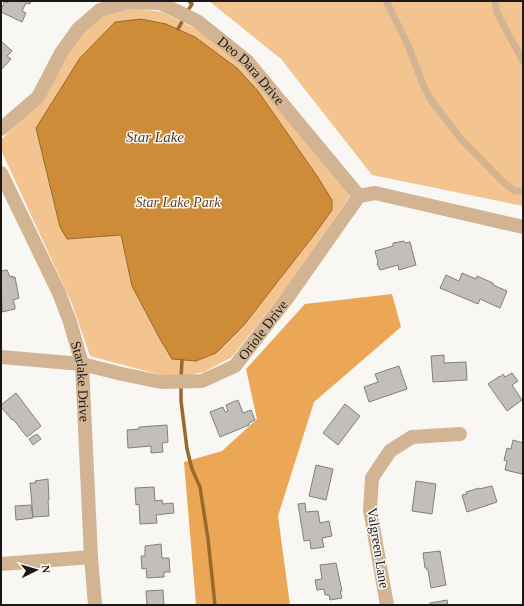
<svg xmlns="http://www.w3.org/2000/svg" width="524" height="606" font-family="'Times New Roman',serif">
<rect width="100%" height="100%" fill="#f9f7f4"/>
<!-- green -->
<path fill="#f4c490" d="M209,1H523V206L372,175L281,59Z
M135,8L162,12L198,30L245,63L350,196L286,288L232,357L204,372L183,376L161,375L90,356L72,304L1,150V140L43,98L81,32L108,13Z"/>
<!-- forest -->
<path fill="#eba755" d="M392,294L401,327L314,402L278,516L290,605H196L184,462L222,451L257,419L246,369L305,304Z"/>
<!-- water -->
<path fill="#ce8c38" stroke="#986a2e" d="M141,19L166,24L195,37L237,68L258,91L317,176L332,200V210L317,231L244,325L216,353L196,361L172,359L160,339L132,286L121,235L67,239L60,227L36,128L80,58L115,22Z"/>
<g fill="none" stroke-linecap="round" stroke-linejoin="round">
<!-- stream -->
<path stroke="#986a2e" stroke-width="3.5" d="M187,12L192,4L189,1
M178,29L184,18
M181,378L182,360
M181,384V401L187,449L192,469L200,487L208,539L215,605"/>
</g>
<!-- building -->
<path fill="#c1bebc" stroke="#82807d" d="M5,1L7,3L8,1H31L30,4L26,3L22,11L26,13L22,22L1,12V9Z
M1,41L12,51L7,56L11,59L1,70Z
M404,241L405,243L410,242L416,265L399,270L398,265L380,270L377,264L378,262L375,251L393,246V243Z
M7,270L10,277L13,276V278L15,277L19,298L13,300L15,306V309L2,312L1,271Z
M462,273L476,279L477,276L493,283V285L507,291L500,308L480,299L478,304L440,288L446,275L459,281Z
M444,355V363L466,362L467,380L433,382L431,356Z
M399,366L407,389L369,402L364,387L378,382L375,374Z
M512,373L518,381L512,385L522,400L507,411L488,384L500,376V377L503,374L505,377Z
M16,393L41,426L27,437L13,419L12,420L1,407V405Z
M238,400L243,413L251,410L255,420L249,423V425L220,437L210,412L223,407L225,412L228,411L226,405Z
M345,404L360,416L338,445L323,433Z
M167,425L168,442L162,443L163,452L151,453V446L128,448L127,430L139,429V427Z
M37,434L41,439L33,445L29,439Z
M513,440L523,443V469L522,474L505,470L507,461L504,460L507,448L511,449Z
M316,465L333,469L326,500L309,496Z
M48,479L49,500H48L49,516L33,517L30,483H36L35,481Z
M416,481L436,484L432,514L412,511Z
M492,486L497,502L467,512L462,495L467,494L466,492L479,488V489Z
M154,487L155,501L162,500L163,504L173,503L174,513L156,515L157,523L140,524L139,504L136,505L135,488Z
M305,503L306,512L318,511L320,523L329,521L332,536L322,538L324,547L311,549L310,540L304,541L298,504Z
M31,505L33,518L16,520L15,506Z
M161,544L162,558H169L170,572H164V577L147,578L146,568L142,569L141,556H145V546Z
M440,551L446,585L431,588L428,570H427L426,568H425L423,553Z
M336,563L342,591H340L342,598L330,600L329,595H325L324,589L317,590L315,580L322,579L320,565Z
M163,590L164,605H147L146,591Z
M447,600L448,605H430V603Z"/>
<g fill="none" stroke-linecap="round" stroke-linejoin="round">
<!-- path -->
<path stroke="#b2b0ae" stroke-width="2" stroke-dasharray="3 2" stroke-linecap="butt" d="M1,145L2,144"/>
<!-- lane -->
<path stroke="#d2b493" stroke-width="7" d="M386,1L408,45L424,87L431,100L461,139L505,184L515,191H523
M495,1L497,13L523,61"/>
<!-- street -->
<g stroke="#d2b493" stroke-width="14">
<path id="s1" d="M1,129L38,97L61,53L78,29L100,10L128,2L160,3L197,21L247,61L359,196"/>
<path id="s2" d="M1,173L59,293L70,322L82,364L91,557L95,605"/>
<path d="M359,196L375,193L523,227"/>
<path id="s3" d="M1,357L82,364L122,374L161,382L202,381L235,366L288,297L359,196"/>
<path d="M1,564L91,557"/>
<path d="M387,605L370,510L372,478L390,451L412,437L460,434"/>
</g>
</g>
<g text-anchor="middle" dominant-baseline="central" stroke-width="3" stroke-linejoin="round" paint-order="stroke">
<!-- street labels -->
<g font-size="14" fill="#1a1918" stroke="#f9f7f4">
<text stroke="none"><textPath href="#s1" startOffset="333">Deo Dara Drive</textPath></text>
<text stroke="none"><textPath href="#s3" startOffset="285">Oriole Drive</textPath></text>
<text stroke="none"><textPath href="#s2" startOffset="225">Starlake Drive</textPath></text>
<text transform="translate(378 548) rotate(81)">Valgreen Lane</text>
</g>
<!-- park labels -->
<g font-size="14" font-style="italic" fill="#624624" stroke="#f9f7f4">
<text x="178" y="202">Star Lake Park</text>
</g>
<!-- water labels -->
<g font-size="15" font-style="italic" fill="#583c1a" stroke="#f9f7f4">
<text x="155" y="137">Star Lake</text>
</g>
</g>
<!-- border -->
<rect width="524" height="606" fill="none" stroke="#1a1918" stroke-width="4"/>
<!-- north arrow -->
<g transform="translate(36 570) rotate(85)" stroke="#f9f7f4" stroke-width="3" paint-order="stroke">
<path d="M0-3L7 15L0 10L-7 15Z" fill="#1a1918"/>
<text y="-6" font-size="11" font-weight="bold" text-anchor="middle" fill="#1a1918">N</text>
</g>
</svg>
